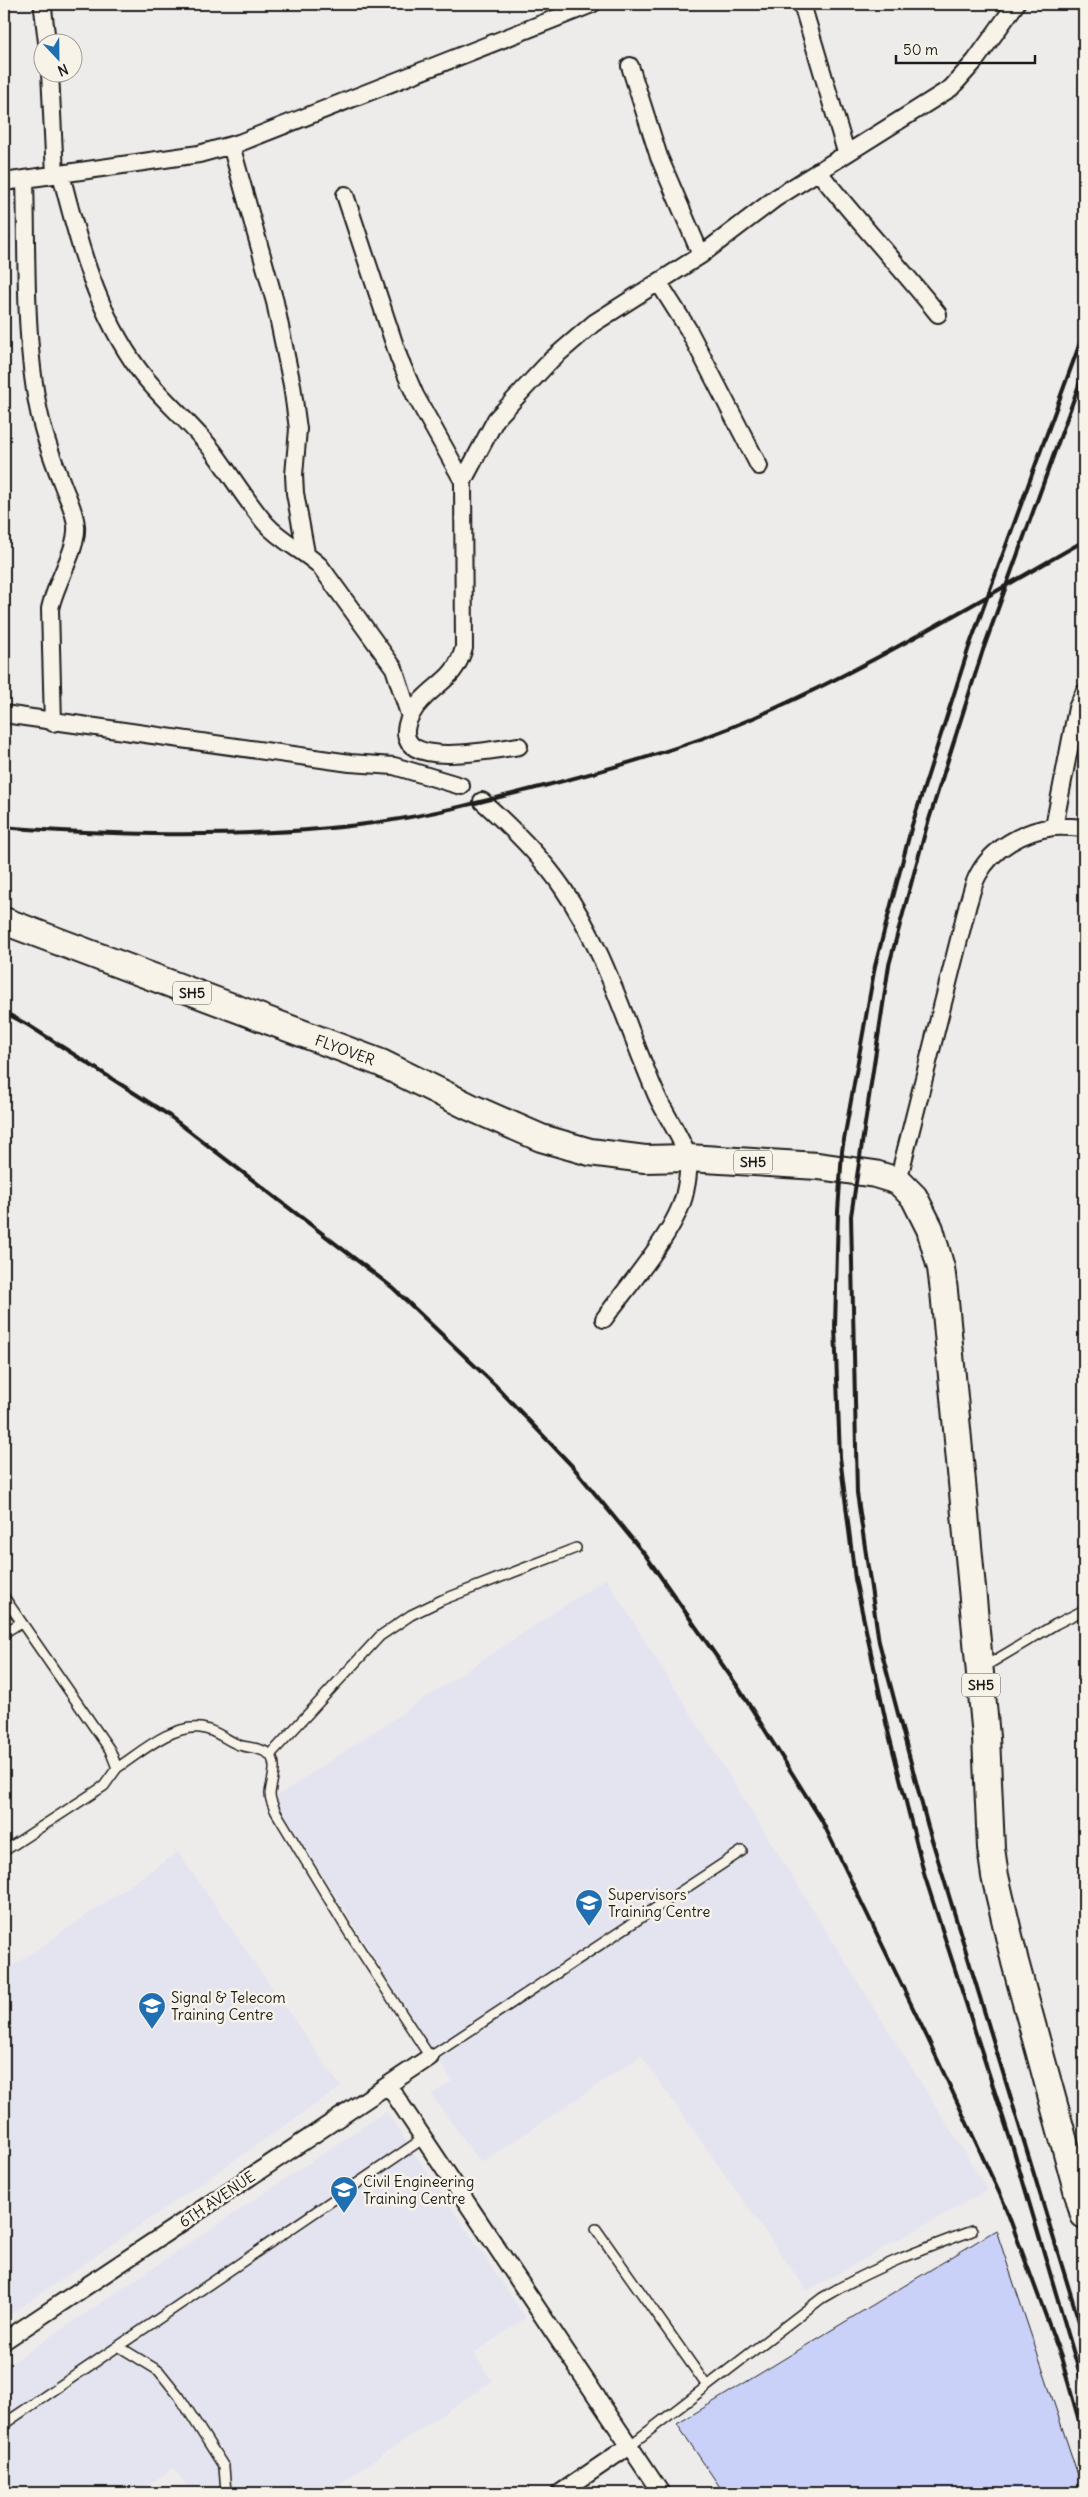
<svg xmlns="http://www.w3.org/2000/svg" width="1088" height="2497" font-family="Delius,sans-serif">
<rect width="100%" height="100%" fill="#eeeceb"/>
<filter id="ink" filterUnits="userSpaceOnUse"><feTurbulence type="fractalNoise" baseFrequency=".02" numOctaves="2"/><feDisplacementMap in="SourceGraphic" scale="10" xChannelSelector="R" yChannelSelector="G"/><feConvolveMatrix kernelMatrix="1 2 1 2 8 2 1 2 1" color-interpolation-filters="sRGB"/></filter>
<g filter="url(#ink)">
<!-- built -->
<path fill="#e3e4ef" d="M606,1578L988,2190L807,2291L641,2056L481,2163L431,2095L452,2081L274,1798Z
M178,1852L341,2087L4,2319V1972Z
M386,2111L526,2318L474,2353L492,2381L326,2493H191L174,2468L136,2493H4V2368Z"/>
<!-- building -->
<path fill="#cad1f9" stroke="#1c1c1c" d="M996,2230L1084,2493H724L677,2424Z"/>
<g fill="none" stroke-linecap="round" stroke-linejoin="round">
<defs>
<path id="service" d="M4,1597L110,1750L117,1768L104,1786L4,1851
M4,1633L20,1623
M982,1668L1056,1624L1084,1610
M270,1755L380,1636L411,1615L442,1600L576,1548
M117,1768C140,1753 172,1724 201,1728C216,1730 226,1740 239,1745C249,1748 264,1748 271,1756C278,1767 271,1782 270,1794C270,1800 273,1806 276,1812L348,1931L430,2057L742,1851
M596,2229L707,2386
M118,2346L159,2371L179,2396L224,2467L226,2493
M4,2424L424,2138
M629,2446L822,2298C870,2269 920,2250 972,2231"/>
<path id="minor" d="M802,4L846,152
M43,9L47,42
M630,66L659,157L701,255
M50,72L55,175
M231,145L275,302L292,385L298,429L294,475L295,493L306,553
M818,171C856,220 899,265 938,314
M61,174C78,242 97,313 139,370C161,399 190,422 213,451C231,475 247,502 266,524C282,542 303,550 320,566L394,668L410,717
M25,179C27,252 24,336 38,407C43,434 52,458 62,483C67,497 75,511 76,526C78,549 55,583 50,609L53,723
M4,182L199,154L239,143L592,4
M345,195L399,358L415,395L463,481
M659,283L688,329L759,466
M4,714L350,763L394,766L461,786
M519,746C498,749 409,768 406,734C405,722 414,708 422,700C441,680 455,678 464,648L463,481L496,419L551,360L594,323L701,255L776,198L951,88L975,61L1016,4
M482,801C511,827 540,855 562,887C605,949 626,1025 656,1094C662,1109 686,1145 688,1158C689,1168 687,1183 685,1192C678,1229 627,1287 604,1319
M1054,827L1077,708L1084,693
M898,1181L968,904C971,895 973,884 978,875C992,848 1024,831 1053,827C1063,826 1074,827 1084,828
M388,2085L661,2493
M4,2341L430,2057
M560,2493L629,2446"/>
<path id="primary" d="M4,921L381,1063L470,1107L541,1138L590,1152L645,1159L688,1158L818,1166L875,1174L898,1181L914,1197L930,1229L941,1268L944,1291L986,1737L991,1848L995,1876L1015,1962L1084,2215"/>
</defs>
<!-- service casing -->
<use href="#service" stroke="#1c1c1c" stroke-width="12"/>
<!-- minor casing -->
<use href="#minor" stroke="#1c1c1c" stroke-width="20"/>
<!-- primary casing -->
<use href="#primary" stroke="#1c1c1c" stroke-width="30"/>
<!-- service -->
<use href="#service" stroke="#f7f3e8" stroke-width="9"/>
<!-- minor -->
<use href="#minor" stroke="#f7f3e8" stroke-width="16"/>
<!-- primary -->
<use href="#primary" stroke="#f7f3e8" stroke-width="26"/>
<!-- rail -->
<path stroke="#1c1c1c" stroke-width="4" d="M1084,332L969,647L912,825L875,966L842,1151L838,1212L835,1327L840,1457L855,1579L887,1727L925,1877L1013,2148L1084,2388
M1084,371L983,650L926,829L889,965L851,1216L857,1493L879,1642L928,1827L1084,2338
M4,827C53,832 103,833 153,834C231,835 310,833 387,821C440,813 492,799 544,786C614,768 684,748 751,719C866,669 975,603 1084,541
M4,1012L28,1025L167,1114L393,1288L495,1385L573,1467L646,1556L738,1687L822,1821L928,2039L1004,2203L1061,2357L1084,2439"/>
</g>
</g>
<!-- icons -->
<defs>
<symbol id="university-pin" viewBox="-11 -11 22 30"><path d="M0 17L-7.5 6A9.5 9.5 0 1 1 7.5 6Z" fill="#1f6fb2" stroke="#f7f3e8"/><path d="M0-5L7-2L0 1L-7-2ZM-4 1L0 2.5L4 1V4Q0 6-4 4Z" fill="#fff"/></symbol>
</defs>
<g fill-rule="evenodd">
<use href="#university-pin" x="573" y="1887" width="32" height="43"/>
<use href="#university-pin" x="136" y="1990" width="32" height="43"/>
<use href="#university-pin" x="328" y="2174" width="32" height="43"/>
</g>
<g text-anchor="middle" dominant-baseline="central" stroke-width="5" stroke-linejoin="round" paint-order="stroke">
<!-- shield labels -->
<g fill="#f7f3e8" stroke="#5e5c59" stroke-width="1">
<rect x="173" y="981.5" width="38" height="23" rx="4"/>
<rect x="734" y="1150.5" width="38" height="23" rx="4"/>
<rect x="962" y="1673.5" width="38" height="23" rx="4"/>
</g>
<g font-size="14" font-weight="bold" fill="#1c1c1c">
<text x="192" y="993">SH5</text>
<text x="753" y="1162">SH5</text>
<text x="981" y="1685">SH5</text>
</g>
<!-- street labels -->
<g font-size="15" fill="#1c1c1c" stroke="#f7f3e8">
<text transform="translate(345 1050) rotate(20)">FLYOVER</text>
<text transform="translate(217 2199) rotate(-34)">6TH AVENUE</text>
</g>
<!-- poi labels -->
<g font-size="15" fill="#1c1c1c" stroke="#f7f3e8" text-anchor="start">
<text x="608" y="1894">Supervisors<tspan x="608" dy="17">Training Centre</tspan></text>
<text x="171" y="1997">Signal &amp; Telecom<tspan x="171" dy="17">Training Centre</tspan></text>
<text x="363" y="2181">Civil Engineering<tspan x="363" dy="17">Training Centre</tspan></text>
</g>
</g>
<!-- margin -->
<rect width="1088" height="2497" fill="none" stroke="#f7f3e8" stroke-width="20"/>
<rect x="10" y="10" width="1068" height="2477" fill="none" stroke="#1c1c1c" stroke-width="2" filter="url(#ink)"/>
<!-- north arrow -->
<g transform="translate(58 58) rotate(158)"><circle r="24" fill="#f7f3e8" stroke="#9f9d96"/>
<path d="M0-4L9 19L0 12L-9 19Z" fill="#1f6fb2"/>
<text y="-8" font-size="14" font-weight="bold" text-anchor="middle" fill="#1c1c1c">N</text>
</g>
<!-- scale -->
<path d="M896 55v8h139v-8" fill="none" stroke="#1c1c1c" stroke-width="2.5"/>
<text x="903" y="55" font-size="15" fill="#1c1c1c" stroke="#f7f3e8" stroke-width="4" paint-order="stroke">50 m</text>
</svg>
